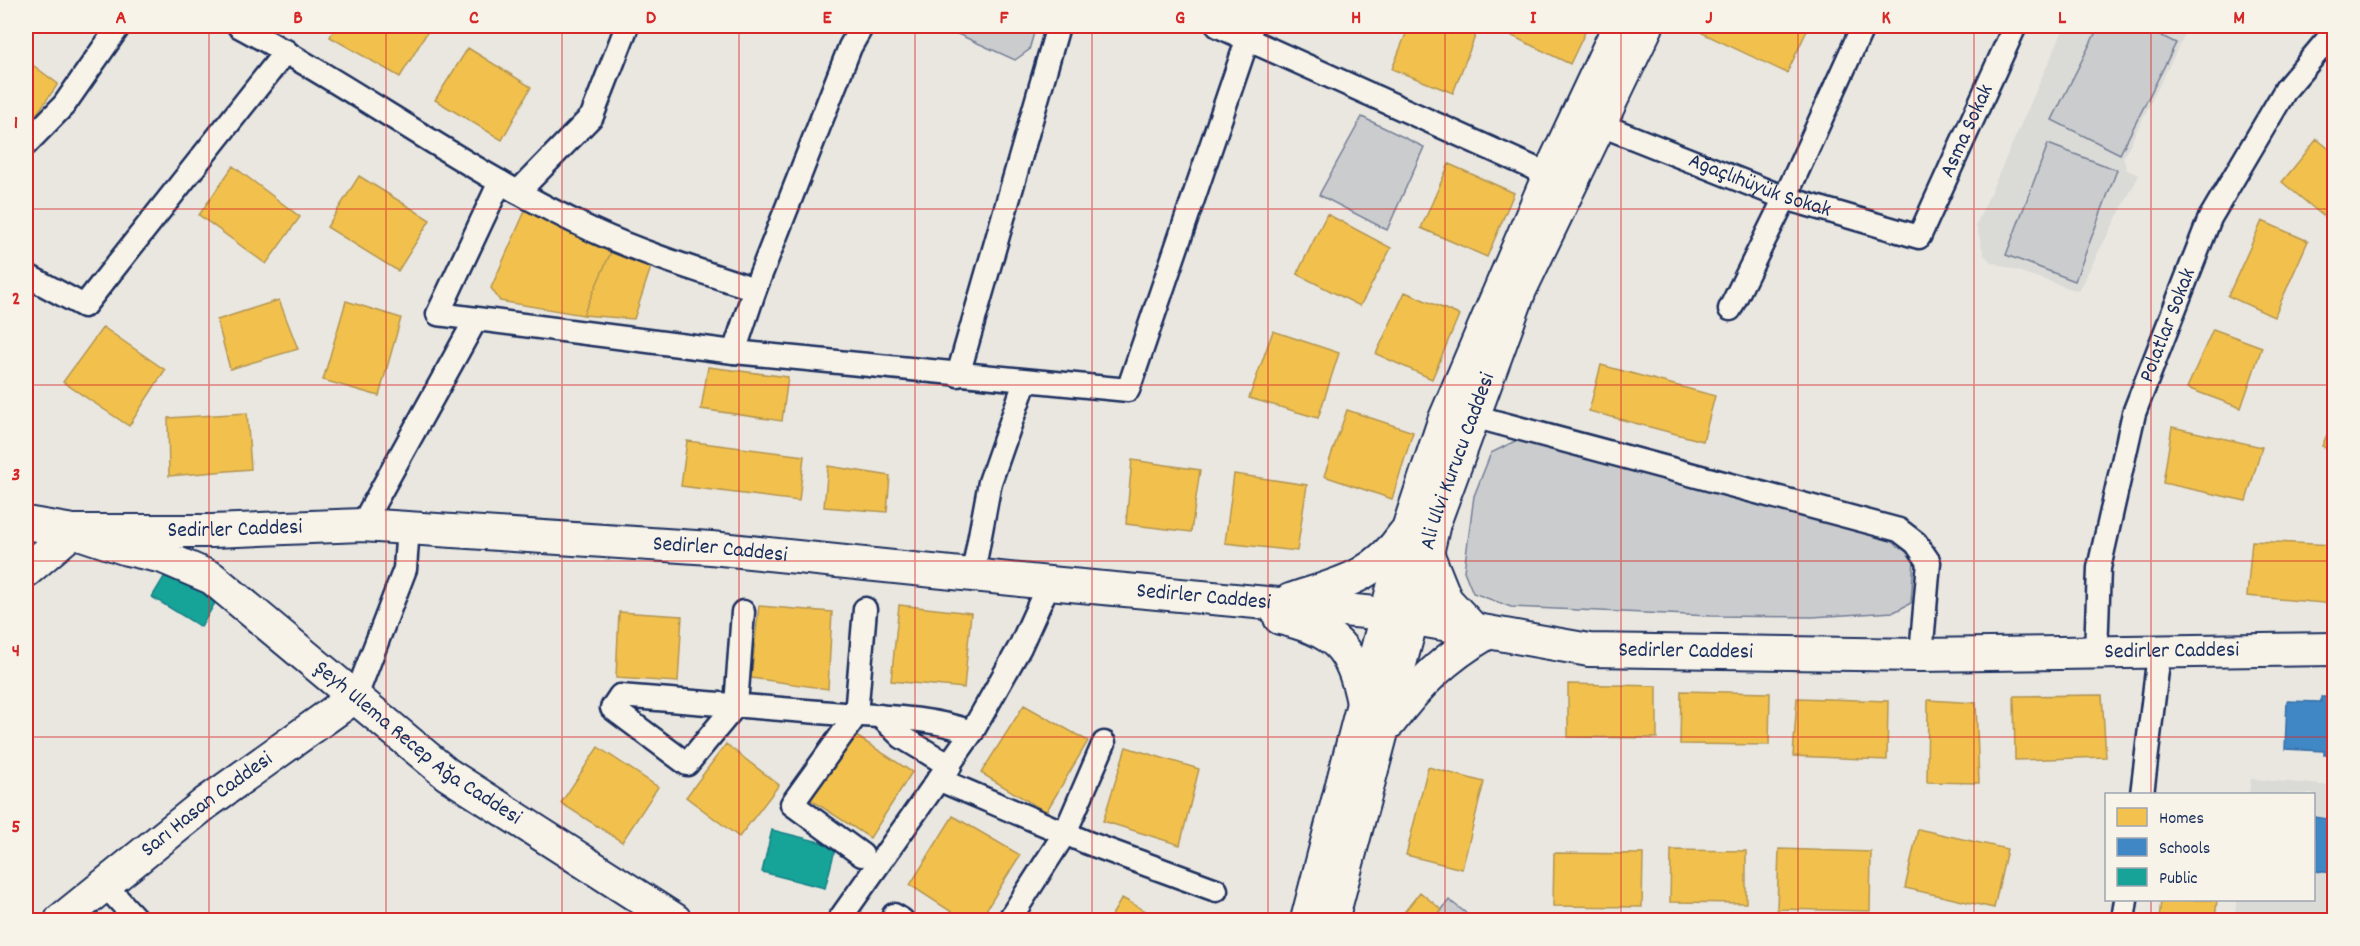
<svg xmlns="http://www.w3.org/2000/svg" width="2360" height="946" font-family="Dekko,sans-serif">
<rect width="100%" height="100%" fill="#eae7e0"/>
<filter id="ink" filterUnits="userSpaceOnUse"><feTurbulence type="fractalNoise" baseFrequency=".0167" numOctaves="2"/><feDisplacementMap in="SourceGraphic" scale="12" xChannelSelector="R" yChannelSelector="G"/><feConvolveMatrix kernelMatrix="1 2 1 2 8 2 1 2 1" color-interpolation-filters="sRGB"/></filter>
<g filter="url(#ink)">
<!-- built -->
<path fill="#dadad6" d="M2065,26H2189L2123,158L2127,170L2139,175L2078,291L1991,262L1984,255L1976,225Z
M2251,779L2334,786V920H2234L2237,900H2314V794H2249Z"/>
<!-- green -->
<path fill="#cbcccd" stroke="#737e96" stroke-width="1.5" d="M940,26H1036L1029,50L1015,60Z
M2099,26H2142L2176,43L2120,154L2052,120Z
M1362,117L1424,147L1387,230L1319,195Z
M2048,144L2117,170L2075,281L2006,255Z
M1517,440L1892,538L1914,559L1911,603L1894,612L1812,617L1711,616L1511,607L1473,593L1464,571L1474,496L1491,453Z
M1449,900L1475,920H1434Z"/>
<!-- homes -->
<path fill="#f2c14e" stroke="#b29553" stroke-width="1.5" d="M336,26H431L400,77L330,37Z
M1409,26H1479L1453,93L1392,69Z
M1512,26H1588L1570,64L1508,34Z
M1705,26H1809L1787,73L1702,33Z
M468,48L531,87L502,140L435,100Z
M26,60L58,84L26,129Z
M2317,139L2334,153V225L2282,182Z
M1449,164L1514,193L1487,257L1421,228Z
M233,166L300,217L266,264L199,215Z
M359,176L430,220L398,271L327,227Z
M526,209L614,245L583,315L500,301L491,288Z
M1327,214L1391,248L1360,306L1297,274Z
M2262,221L2308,241L2274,317L2228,296Z
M614,245L653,261L634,319L583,315Z
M1405,292L1459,315L1432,379L1376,354Z
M279,300L298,349L230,369L217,320Z
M346,301L401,318L379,396L323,380Z
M103,327L165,370L129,426L63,382Z
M2213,329L2262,347L2241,408L2187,388Z
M1273,331L1339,353L1318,418L1249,398Z
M1601,365L1715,396L1703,441L1589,411Z
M708,367L788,377L782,421L701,409Z
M1347,410L1413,432L1392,499L1324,476Z
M247,413L251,469L169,476L168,418Z
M2334,419V452L2322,446Z
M2172,427L2262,447L2246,501L2163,483Z
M687,441L804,456L799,501L681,486Z
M1132,460L1200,470L1191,532L1126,524Z
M828,466L890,476L887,512L824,507Z
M1234,474L1307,485L1297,551L1225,543Z
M2252,541L2334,545V604L2247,596Z
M899,605L971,613L964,688L891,681Z
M759,606L832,612L828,689L751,678Z
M619,612L682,616L678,682L616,678Z
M1568,684L1657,686V738L1568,737Z
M1681,691L1770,693L1769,745L1680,744Z
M2102,695L2106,757L2015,760L2014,696Z
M1797,698L1888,701L1887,760L1793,756Z
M1928,700L1976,703L1979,783L1927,782Z
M1024,705L1088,741L1046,812L981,773Z
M850,732L912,772L870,838L808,798Z
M726,744L779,785L739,837L686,797Z
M598,747L658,787L622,842L561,803Z
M1126,747L1199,769L1180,845L1103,821Z
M1428,767L1484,782L1462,869L1406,855Z
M953,816L1020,855L980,920H964L910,885Z
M1918,829L2007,849L1994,908L1905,888Z
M1779,849L1871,852L1870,911L1777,909Z
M1671,850L1746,851V903L1670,902Z
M1554,853L1643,854L1642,907L1553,906Z
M1420,892L1442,910L1434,920H1398Z
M1122,898L1162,920H1109Z
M2155,900H2217L2215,920H2159L2161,900Z"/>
<!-- schools -->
<path fill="#3f88c5" stroke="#346da6" stroke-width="1.5" d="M2321,697H2334V755H2324V751L2285,749L2287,701L2321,702Z
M2314,817L2334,820V873L2314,871Z"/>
<!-- public -->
<path fill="#17a398" stroke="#188087" stroke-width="1.5" d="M173,562L222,591L201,627L152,597Z
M772,830L836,846L825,888L762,872Z"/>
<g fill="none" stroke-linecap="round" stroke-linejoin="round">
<defs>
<g id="street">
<path d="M239,26C359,90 469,173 592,230C644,254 700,271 755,289"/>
<path d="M1218,26L1549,175"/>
<path id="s1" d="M1601,125L1785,198L1919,237L2015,26"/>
<path d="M26,144L64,105L119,26"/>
<path d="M500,182L438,314L734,352L1128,390L1252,26"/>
<path d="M518,192L592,116L627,26"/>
<path d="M26,275L84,306L286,51"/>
<path d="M1730,309L1785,198L1863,26"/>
<path d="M734,352L755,289L850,47L862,26"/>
<path d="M958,375L1058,26"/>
<path d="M1473,416L1899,530L1916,543L1929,562L1921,655"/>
<path d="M362,525L476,319"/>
<path d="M973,573L990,482L1025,382"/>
<path d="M743,612L736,705L687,764L612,708L620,696C690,702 761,707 831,713C881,717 924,716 972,732"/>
<path id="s2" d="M2096,654L2099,568L2134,413L2210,218L2286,89L2334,32"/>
<path d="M356,696L405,569L408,527"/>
<path d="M880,716L902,737L950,766"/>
<path d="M940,780L1088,843L1216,890"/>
<path d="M2142,794L2159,654"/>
<path d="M862,855L792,804L856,715L865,609"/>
<path d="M104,884L137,920"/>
<path d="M894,915L902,920"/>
<path d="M839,920L972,732L1020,647L1049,583"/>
<path d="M1009,920L1065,833L1104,743"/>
<path d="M2123,920L2126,900"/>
</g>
<g id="secondary">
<path id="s3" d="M26,523L73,531L127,549L163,557L212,578L447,774L675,920"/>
<path id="s4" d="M73,531H212L362,525L711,548L1049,583L1387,614L1589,650L1921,655L2334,649"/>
<path d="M1427,553L1446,600L1474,630"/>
<path d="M26,571L73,531"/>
<path d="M1290,600C1338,584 1374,578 1404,534"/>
<path d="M1280,618C1335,631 1352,646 1363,703"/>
<path d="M1390,722C1419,683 1445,658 1487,633"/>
<path id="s5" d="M61,920L206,803L356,696"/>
<path d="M1307,920L1409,526L1444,421L1549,175L1619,26"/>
<path id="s6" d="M1332,920L1412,619L1434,523L1520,290L1647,26"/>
</g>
</defs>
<!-- street casing -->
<use href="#street" stroke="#1b2f5e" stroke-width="27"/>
<!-- secondary casing -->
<use href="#secondary" stroke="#1b2f5e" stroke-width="36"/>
<!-- street -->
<use href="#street" stroke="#f7f3e8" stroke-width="22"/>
<!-- secondary -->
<use href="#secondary" stroke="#f7f3e8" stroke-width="32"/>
</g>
</g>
<!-- grid -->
<path fill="none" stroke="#d62828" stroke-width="1.5" stroke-opacity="0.55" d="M209,26V920M386,26V920M562,26V920M739,26V920M915,26V920M1092,26V920M1268,26V920M1445,26V920M1621,26V920M1798,26V920M1974,26V920M2151,26V794M26,209H2334M26,385H2334M26,561H2334M26,737H2334M2151,900V920"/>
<g text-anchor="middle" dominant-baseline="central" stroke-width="6" stroke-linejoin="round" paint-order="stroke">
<!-- street labels -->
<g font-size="22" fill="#1b2f5e" stroke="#f7f3e8">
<text stroke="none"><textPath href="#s1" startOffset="454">Asma Sokak</textPath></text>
<text stroke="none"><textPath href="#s1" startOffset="170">Ağaçlıhüyük Sokak</textPath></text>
<text stroke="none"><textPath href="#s2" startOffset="339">Polatlar Sokak</textPath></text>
<text stroke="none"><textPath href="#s6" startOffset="476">Ali Ulvi Kurucu Caddesi</textPath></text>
<text stroke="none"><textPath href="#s4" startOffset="162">Sedirler Caddesi</textPath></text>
<text stroke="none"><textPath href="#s4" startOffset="648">Sedirler Caddesi</textPath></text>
<text stroke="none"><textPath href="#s4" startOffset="1134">Sedirler Caddesi</textPath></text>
<text stroke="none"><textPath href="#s4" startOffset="1620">Sedirler Caddesi</textPath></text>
<text stroke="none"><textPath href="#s4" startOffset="2106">Sedirler Caddesi</textPath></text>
<text stroke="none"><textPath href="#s3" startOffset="459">Şeyh Ulema Recep Ağa Caddesi</textPath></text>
<text stroke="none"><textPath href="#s5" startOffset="186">Sarı Hasan Caddesi</textPath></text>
</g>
</g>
<!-- margin -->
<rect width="2360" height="946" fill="none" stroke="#f7f3e8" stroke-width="66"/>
<!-- legend -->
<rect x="2105" y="793" width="210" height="108" fill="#f7f3e8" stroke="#9fa5b1" stroke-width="1.5"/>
<rect x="2117" y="808" width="30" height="18" fill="#f2c14e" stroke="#9fa5b1" stroke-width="1.5"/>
<text x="2159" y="823" font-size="18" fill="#1b2f5e">Homes</text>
<rect x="2117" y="838" width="30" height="18" fill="#3f88c5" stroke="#9fa5b1" stroke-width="1.5"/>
<text x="2159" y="853" font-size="18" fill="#1b2f5e">Schools</text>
<rect x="2117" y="868" width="30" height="18" fill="#17a398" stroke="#9fa5b1" stroke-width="1.5"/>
<text x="2159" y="883" font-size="18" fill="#1b2f5e">Public</text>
<rect x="33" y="33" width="2294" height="880" fill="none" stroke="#d62828" stroke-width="2"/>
<g font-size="20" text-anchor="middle" font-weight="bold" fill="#d62828">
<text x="121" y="23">A</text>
<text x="298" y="23">B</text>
<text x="474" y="23">C</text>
<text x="651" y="23">D</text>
<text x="827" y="23">E</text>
<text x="1004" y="23">F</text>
<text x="1180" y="23">G</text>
<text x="1356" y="23">H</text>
<text x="1533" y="23">I</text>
<text x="1709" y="23">J</text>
<text x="1886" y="23">K</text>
<text x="2062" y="23">L</text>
<text x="2239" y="23">M</text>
<text x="16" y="128">1</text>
<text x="16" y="304">2</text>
<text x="16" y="480">3</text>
<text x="16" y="656">4</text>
<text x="16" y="832">5</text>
</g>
</svg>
